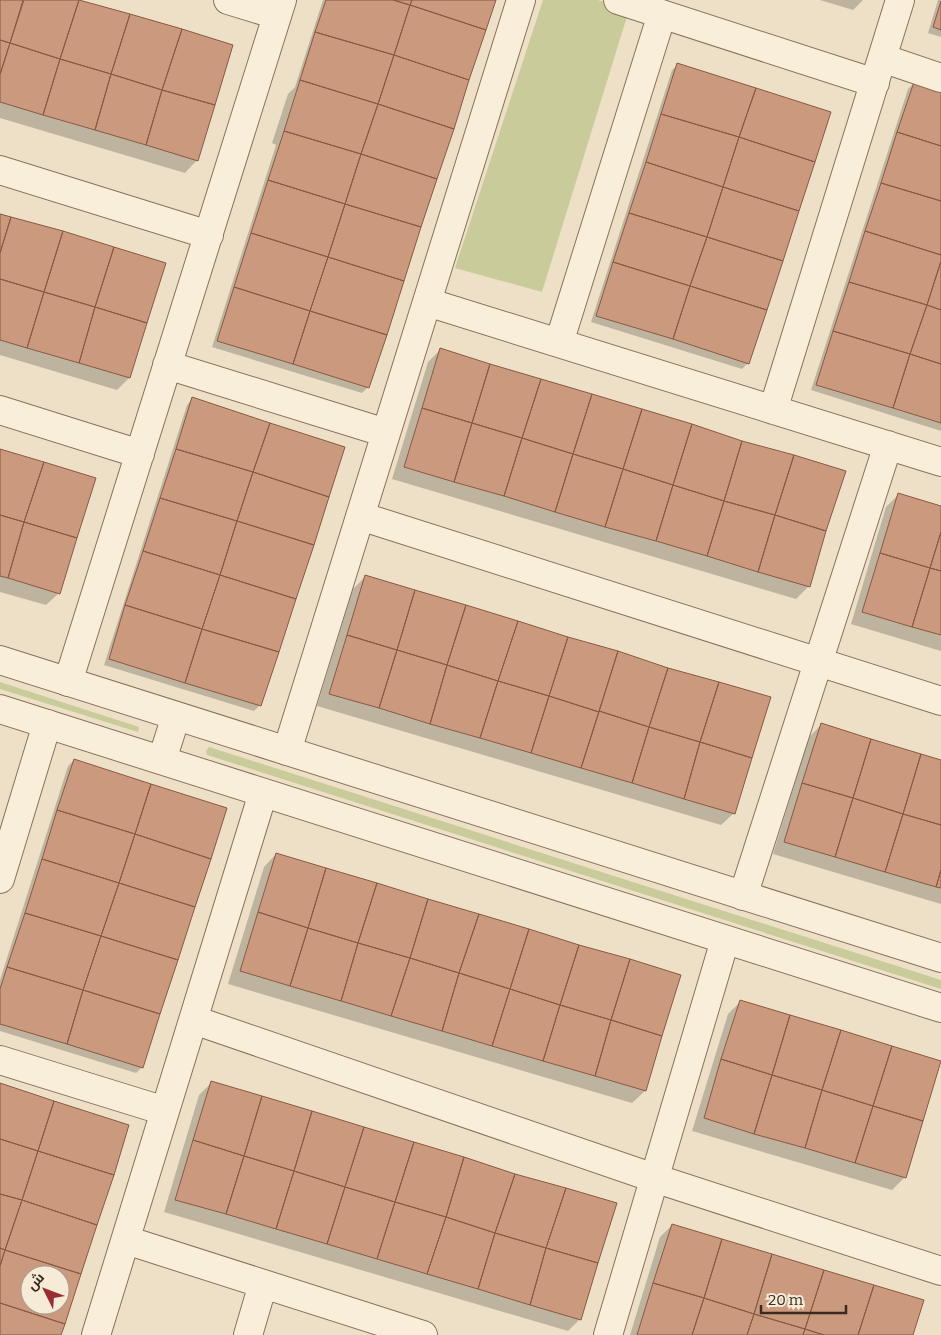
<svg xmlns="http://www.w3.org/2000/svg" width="941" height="1335" font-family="Bitter,Cairo,serif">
<rect width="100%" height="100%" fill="#eee0c7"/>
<!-- green -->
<path fill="#c9cc9a" d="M543,0H598L629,10L542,292L455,268Z
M0,682L139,727L138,732L0,689Z
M209,747L941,980V989L207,755L206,751Z"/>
<!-- shadow -->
<path fill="#0003" d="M0,0H75L197,160L185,173L0,118Z
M323,0H494L368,387L362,393L212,347L276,145L272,143L288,94L295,87Z
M820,0H863L853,10Z
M938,0H941V37L928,33Z
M678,65L748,363L742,369L591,322L672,70Z
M914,83L941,92V431L811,390L908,89Z
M0,214L164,263L129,378L117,390L0,355Z
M440,350L809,586L796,599L392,479L428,362Z
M192,399L260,705L254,711L104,665L187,405Z
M0,450L59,593L46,605L0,592Z
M898,495L941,508V651L851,624L886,507Z
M365,577L769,698L734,813L721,825L317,706L353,589Z
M821,725L941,761V904L773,854L809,737Z
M74,760L142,1067L136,1073L0,1031V980L68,766Z
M276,854L680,976L645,1091L632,1103L228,984L264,867Z
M740,1002L905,1177L892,1190L692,1131L728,1014Z
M212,1082L580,1319L568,1331L164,1212L199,1095Z
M672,1225L912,1335H630L660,1237Z"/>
<!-- building -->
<path fill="#cb997d" stroke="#885a42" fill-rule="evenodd" d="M0,0H23L10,43L0,40Z
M24,0H79L60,59L10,43Z
M79,0L130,14L111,74L60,59Z
M326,0H393L410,5L394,55L315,32Z
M393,0H412L410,5Z
M412,0H496L486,30L410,5Z
M941,1V30L933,27Z
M410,5L486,30L469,80L394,55Z
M130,14L182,29L162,90L111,74Z
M182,29L233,45L215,105L162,90Z
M315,32L394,55L378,104L300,80Z
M0,40L10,43L0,74Z
M10,43L60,59L43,115L0,102V75Z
M394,55L469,80L454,129L378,104Z
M60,59L111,74L95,130L43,115Z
M677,63L756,88L739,137L661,114Z
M111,74L162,90L146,145L95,130Z
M300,80L378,104L361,154L284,131Z
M914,82L941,90V146L897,132Z
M756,88L831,112L815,162L739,137Z
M162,90L215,105L198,161L146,145Z
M378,104L454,129L437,179L361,154Z
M661,114L739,137L723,187L646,162Z
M284,131L361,154L345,204L268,180Z
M897,132L941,146V201L881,183Z
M739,137L815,162L799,211L723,187Z
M361,154L437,179L421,227L345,204Z
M646,162L723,187L707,237L629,213Z
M268,180L345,204L328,257L251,233Z
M881,183L941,201V255L865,231Z
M723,187L799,211L783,261L707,237Z
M345,204L421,227L404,281L328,257Z
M629,213L707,237L690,286L613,262Z
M0,214L11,217L0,253Z
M11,217L63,231L44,292L0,279V253Z
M63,231L114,247L95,307L44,292Z
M865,231L941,255V261L927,305L849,282Z
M251,233L328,257L310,311L234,287Z
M707,237L783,261L767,310L690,286Z
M114,247L166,263L147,323L95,307Z
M328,257L404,281L387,335L310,311Z
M941,261V310L927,305Z
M613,262L690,286L673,339L596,316Z
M0,279L44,292L27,348L0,340Z
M849,282L927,305L910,354L833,331Z
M690,286L767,310L749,364L673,339Z
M234,287L310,311L293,364L217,341Z
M44,292L95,307L79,363L27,348Z
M927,305L941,310V364L910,354Z
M95,307L147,323L130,378L79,363Z
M310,311L387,335L369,388L293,364Z
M833,331L910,354L893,408L816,385Z
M440,348L490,364L472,423L422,408Z
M910,354L941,364V423L893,408Z
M490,364L541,379L522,438L472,423Z
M541,379L592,394L573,454L522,438Z
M592,394L642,409L623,469L573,454Z
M192,397L270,423L253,472L176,449Z
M422,408L472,423L454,482L404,467Z
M642,409L692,424L673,485L623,469Z
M270,423L345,447L329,497L253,472Z
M472,423L522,438L504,496L454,482Z
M692,424L742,441L724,501L673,485Z
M522,438L573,454L555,512L504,496Z
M742,441L794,455L775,515L724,501Z
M0,449L44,462L24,522L0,515Z
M176,449L253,472L237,521L160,498Z
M573,454L623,469L605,527L555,512Z
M794,455L846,471L826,531L775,515Z
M44,462L96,478L77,538L24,522Z
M623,469L673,485L656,541L605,527Z
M253,472L329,497L314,545L237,521Z
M673,485L724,501L707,556L656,541Z
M898,493L941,506V532L930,568L880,553Z
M160,498L237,521L220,575L143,551Z
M724,501L775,515L758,572L707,556Z
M0,515L24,522L8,578L0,576Z
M775,515L826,531L810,587L758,572Z
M237,521L314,545L296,599L220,575Z
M24,522L77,538L60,594L8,578Z
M941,532V571L930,568Z
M143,551L220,575L202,629L125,605Z
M880,553L930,568L912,627L862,612Z
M930,568L941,571V635L912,627Z
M220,575L296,599L279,652L202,629Z
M365,575L415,590L397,650L347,635Z
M415,590L466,605L447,665L397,650Z
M125,605L202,629L185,683L109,659Z
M466,605L518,621L498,681L447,665Z
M518,621L568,637L549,696L498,681Z
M202,629L279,652L261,706L185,683Z
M347,635L397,650L379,708L329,694Z
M568,637L618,651L599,712L549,696Z
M397,650L447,665L430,724L379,708Z
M618,651L668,668L649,727L599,711Z
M447,665L498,681L480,738L430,724Z
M668,668L719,682L700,742L649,727Z
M498,681L549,696L531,753L480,738Z
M719,682L771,697L752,758L700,742Z
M549,696L599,712L581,768L531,753Z
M599,711L649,727L632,783L581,768Z
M821,723L871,739L853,798L802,783Z
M649,727L700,742L684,799L632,783Z
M871,739L921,754L903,814L853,798Z
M700,742L752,758L735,814L684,799Z
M921,754L941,760V825L903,814Z
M74,759L151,784L135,834L57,810Z
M802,783L853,798L835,857L784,842Z
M151,784L227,808L211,859L135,834Z
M853,798L903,814L885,872L835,857Z
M57,810L135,834L119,883L42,859Z
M903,814L941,825V870L936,887L885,872Z
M135,834L211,859L195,907L119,883Z
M276,853L326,868L308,928L258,912Z
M42,859L119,883L101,936L25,913Z
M326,868L377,883L358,943L308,928Z
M941,870V888L936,887Z
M119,883L195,907L178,960L101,936Z
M377,883L428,899L410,958L358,943Z
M428,899L479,914L459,973L410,958Z
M258,912L308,928L290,986L240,971Z
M25,913L101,936L83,990L7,967Z
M479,914L529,929L510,989L459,973Z
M308,928L358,943L341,1001L290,986Z
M529,929L579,945L560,1005L510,989Z
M101,936L178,960L160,1014L83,990Z
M358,943L410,958L391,1016L341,1001Z
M579,945L630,959L611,1020L560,1005Z
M410,958L459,973L442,1031L391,1016Z
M630,959L681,975L662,1036L611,1020Z
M7,967L83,990L67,1044L0,1024V989Z
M459,973L510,989L492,1046L442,1031Z
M510,989L560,1005L543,1061L492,1046Z
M83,990L160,1014L143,1068L67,1044Z
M740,1000L790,1015L772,1075L721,1059Z
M560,1005L611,1020L595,1076L543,1061Z
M790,1015L841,1030L822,1090L772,1075Z
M611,1020L662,1036L646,1091L595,1076Z
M841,1030L892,1046L873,1106L822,1090Z
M892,1046L941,1061L923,1121L873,1106Z
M721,1059L772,1075L754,1134L704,1118Z
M772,1075L822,1090L805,1148L754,1134Z
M211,1081L262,1096L244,1156L193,1140Z
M0,1083L54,1101L38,1151L0,1139Z
M822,1090L873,1106L855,1163L805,1148Z
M262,1096L312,1111L294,1171L244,1156Z
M54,1101L129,1125L114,1175L38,1151Z
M873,1106L923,1121L906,1178L855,1163Z
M312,1111L364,1127L345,1187L294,1171Z
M364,1127L414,1142L395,1202L345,1187Z
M0,1139L38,1151L22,1200L0,1194Z
M193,1140L244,1156L226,1214L175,1200Z
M414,1142L464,1157L446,1217L395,1202Z
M38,1151L114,1175L97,1225L22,1200Z
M244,1156L294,1171L276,1229L226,1214Z
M464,1157L515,1174L495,1233L446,1217Z
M294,1171L345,1187L327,1244L276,1229Z
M515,1174L566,1188L546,1248L495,1233Z
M345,1187L395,1202L377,1259L327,1244Z
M566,1188L617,1203L598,1263L546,1248Z
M0,1194L22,1200L5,1250L0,1248Z
M22,1200L97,1225L81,1274L5,1250Z
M395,1202L446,1217L427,1274L377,1259Z
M446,1217L495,1233L478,1289L427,1274Z
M672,1224L722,1239L704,1298L653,1283Z
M495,1233L546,1248L530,1305L478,1289Z
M722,1239L772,1254L754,1314L704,1298Z
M0,1248L5,1250L0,1266Z
M546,1248L598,1263L581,1320L530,1305Z
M5,1250L81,1274L65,1324L0,1303V1266ZM30,1275H60V1305H30Z
M772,1254L824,1270L805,1329L754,1314Z
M824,1270L874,1285L858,1335H824L805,1329Z
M653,1283L704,1298L692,1335H637Z
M874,1285L924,1300L913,1335H858Z
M704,1298L754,1314L747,1335H692Z
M0,1303L65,1324L61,1335H0Z
M754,1314L805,1329L803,1335H747Z
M805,1329L824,1335H803Z"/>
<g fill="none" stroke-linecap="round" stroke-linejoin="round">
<defs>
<path id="minor" d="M228,0L277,15
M618,0L875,83
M882,58L941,78
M0,170L209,235
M427,302L941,462
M559,343L662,14
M167,365L386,433
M0,410L140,454
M773,410L900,0
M360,516L941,701
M68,682L282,0
M287,751L521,0
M0,879L47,724
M743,896L888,445
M194,1020L654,1178L941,1271
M0,1060L165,1111
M126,1240L423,1335
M96,1335L263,793
M248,1335L263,1284
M608,1335L725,940"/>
<path id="tertiary" d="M0,660L941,958
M0,709L941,1008
M162,760L176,716"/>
</defs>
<!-- minor casing -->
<use href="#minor" stroke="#89725c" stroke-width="30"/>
<!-- tertiary casing -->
<use href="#tertiary" stroke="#89725c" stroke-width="30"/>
<!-- minor -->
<use href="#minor" stroke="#f9eeda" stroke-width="28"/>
<!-- tertiary -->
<use href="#tertiary" stroke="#f9eeda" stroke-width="28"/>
</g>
<!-- north arrow -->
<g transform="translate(45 1290) rotate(312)"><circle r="24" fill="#f5ebd6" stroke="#aa9e8d"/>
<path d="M0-4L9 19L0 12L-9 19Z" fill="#982d34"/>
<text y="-8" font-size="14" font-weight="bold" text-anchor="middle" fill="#3a2b20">ش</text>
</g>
<!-- scale -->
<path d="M761 1305v8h85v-8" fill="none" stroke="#3a2b20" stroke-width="2.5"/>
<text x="768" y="1305" font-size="15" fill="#3a2b20" stroke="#f5ebd6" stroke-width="4" paint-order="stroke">20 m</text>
</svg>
